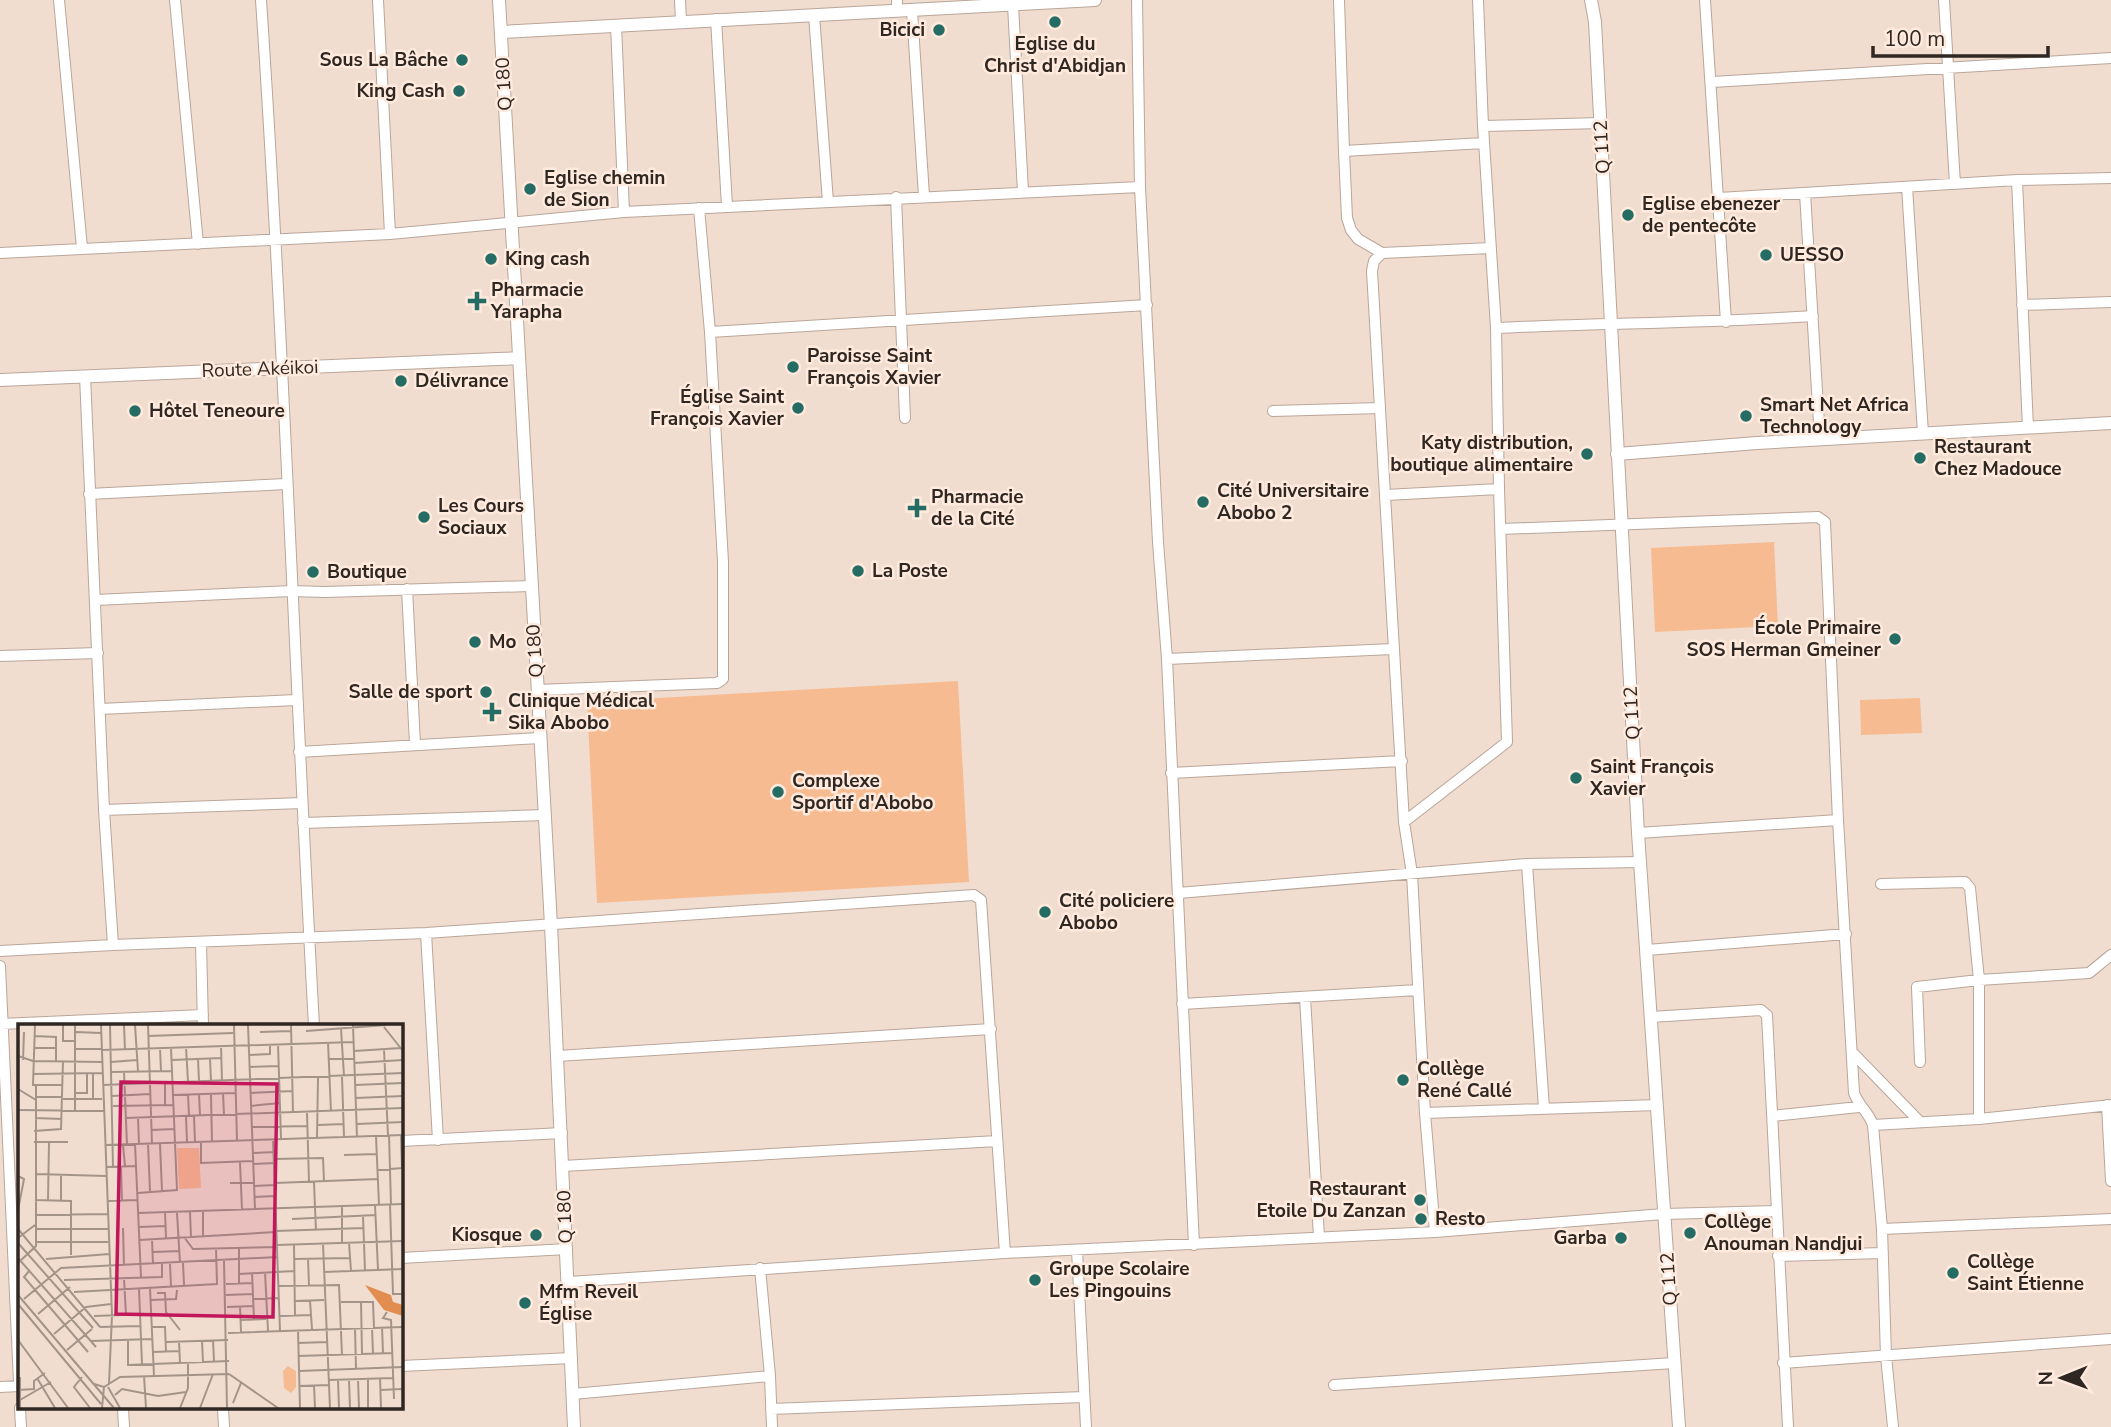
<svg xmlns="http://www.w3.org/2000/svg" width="2111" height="1427" font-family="'Nunito Sans',sans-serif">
<rect width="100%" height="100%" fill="#f1ddd0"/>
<!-- green -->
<path fill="#f7bb92" d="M1774,542L1778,626L1655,632L1651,548Z
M958,681L969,882L597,903L587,702Z
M1920,698L1922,733L1861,735L1860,700Z"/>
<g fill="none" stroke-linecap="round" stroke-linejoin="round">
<defs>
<path id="minor" d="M59,0L82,248
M175,0L198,244
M261,0C284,342 295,684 314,1026
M378,0L390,234
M680,0L681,22
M897,0V11
M1137,0L1140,187L1158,542L1167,659L1194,1245
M1339,0L1344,151L1347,218L1351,230L1358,239L1382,253L1491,248
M1705,0L1726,322
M1944,0L1955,184
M1013,5L1023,192
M912,11L924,196
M814,15L828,202
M716,19L727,206
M616,25L624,212
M1712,82L2111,58
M1483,126L1601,123
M1344,151L1484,143
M2017,180L2028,428
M1907,187L1923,433
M1805,193L1820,440
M896,197L905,418
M1719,198L2017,180L2111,178
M0,253L390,234L624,212L1140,187
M1382,253L1374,261L1372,271L1404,822L1412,874L1425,1113L1435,1232
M2022,305L2111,302
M1496,328C1602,323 1708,323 1813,316
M710,332L1147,305
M85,376L104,810L113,945
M1273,411L1380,408
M89,494L286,484
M1386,495L1499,489
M1501,529L1818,517L1825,522L1838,820L1854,1093C1860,1108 1868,1111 1873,1125L1882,1229L1886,1356L1893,1427
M407,589L415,744
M96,600L291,591L325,592L530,586
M0,656L98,653
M1167,659L1393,649
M537,690L717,683L723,679V562L710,332L699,208
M100,709L296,700
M299,752L540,738
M1171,773L1402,761
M104,810L302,803
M1404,822L1507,742L1499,489L1496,328L1483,126L1478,0
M303,823L544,815
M1638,833L1838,820
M1527,864L1544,1108
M1881,884L1965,882L1970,888L1979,980V1119
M1178,893L1527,864L1641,862
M426,933L438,1140
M201,943L203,1026
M1647,950L1846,934
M0,951L113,945L426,933L974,895L981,900L1005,1253
M0,966L19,1382
M1305,997L1319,1237
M1182,1004L1418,990
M1651,1017L1761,1010L1767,1015L1788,1427
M1,1024L203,1015
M1852,1052L1920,1122
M557,1056L991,1029
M1920,1062L1917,987L1979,980L2089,973L2111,955
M2107,1105L2111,1181
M1425,1113L1657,1105
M1772,1116L1859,1107
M1873,1125L1979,1119L2111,1105
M401,1141L562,1133
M563,1166L997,1141
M1882,1229L2111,1219
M1077,1250L1086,1427
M1778,1256L1883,1253
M401,1258L567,1249
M760,1268L770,1376L772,1427
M569,1282L1005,1253L1435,1232L1664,1214L1776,1211
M1783,1363L2111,1339
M401,1366L572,1358
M1334,1385L1674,1363
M0,1387L19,1386
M573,1394L770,1376
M20,1408L21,1427
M123,1408L124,1427
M223,1408L224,1427
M771,1409L1084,1397"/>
<path id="tertiary" d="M499,0L551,925L574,1427
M1591,0L1595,22L1638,833L1679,1427
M501,32L1095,0
M0,380L519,358
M1617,454L1757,443L2111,423"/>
</defs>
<!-- minor casing -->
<use href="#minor" stroke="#b9a69a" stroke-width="12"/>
<!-- tertiary casing -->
<use href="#tertiary" stroke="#b9a69a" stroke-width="14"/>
<!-- minor -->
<use href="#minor" stroke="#fff" stroke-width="10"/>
<!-- tertiary -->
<use href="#tertiary" stroke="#fff" stroke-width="12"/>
</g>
<!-- markers -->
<g fill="#256d64" stroke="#ffeadd" stroke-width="2.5">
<circle cx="1055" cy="22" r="7"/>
<circle cx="939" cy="30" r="7"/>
<circle cx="462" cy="60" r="7"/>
<circle cx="459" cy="91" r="7"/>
<circle cx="530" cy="189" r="7"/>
<circle cx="1628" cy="215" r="7"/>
<circle cx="1766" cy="255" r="7"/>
<circle cx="491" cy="259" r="7"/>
<path d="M473.5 290.5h7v7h7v7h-7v7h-7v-7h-7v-7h7z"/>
<circle cx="793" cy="367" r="7"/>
<circle cx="401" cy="381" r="7"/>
<circle cx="798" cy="408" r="7"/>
<circle cx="135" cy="411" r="7"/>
<circle cx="1746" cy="416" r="7"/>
<circle cx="1587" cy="454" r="7"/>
<circle cx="1920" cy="458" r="7"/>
<circle cx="1203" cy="502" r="7"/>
<path d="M913.5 497.5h7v7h7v7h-7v7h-7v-7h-7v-7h7z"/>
<circle cx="424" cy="517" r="7"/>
<circle cx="858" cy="571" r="7"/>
<circle cx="313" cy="572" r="7"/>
<circle cx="1895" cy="639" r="7"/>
<circle cx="475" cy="642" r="7"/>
<circle cx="486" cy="692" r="7"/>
<path d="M488.5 701.5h7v7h7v7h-7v7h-7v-7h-7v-7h7z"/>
<circle cx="1576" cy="778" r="7"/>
<circle cx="778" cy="792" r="7"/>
<circle cx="1045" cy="912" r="7"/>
<circle cx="1403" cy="1080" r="7"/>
<circle cx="1420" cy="1200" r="7"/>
<circle cx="1421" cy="1219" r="7"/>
<circle cx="1690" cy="1233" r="7"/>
<circle cx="536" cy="1235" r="7"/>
<circle cx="1621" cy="1238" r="7"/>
<circle cx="1953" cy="1273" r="7"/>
<circle cx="1035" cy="1280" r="7"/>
<circle cx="525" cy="1303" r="7"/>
</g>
<g text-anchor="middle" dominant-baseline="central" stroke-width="5" stroke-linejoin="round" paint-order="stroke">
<!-- poi labels -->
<g font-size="19" font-weight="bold" fill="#2f2722" stroke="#ffeadd" text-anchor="start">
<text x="925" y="30" text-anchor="end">Bicici</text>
<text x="1055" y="44" text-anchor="middle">Eglise du<tspan x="1055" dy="22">Christ d'Abidjan</tspan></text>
<text x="448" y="60" text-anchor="end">Sous La Bâche</text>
<text x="445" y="91" text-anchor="end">King Cash</text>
<text x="544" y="178">Eglise chemin<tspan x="544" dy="22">de Sion</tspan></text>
<text x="1642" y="204">Eglise ebenezer<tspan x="1642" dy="22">de pentecôte</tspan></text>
<text x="1780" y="255">UESSO</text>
<text x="505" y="259">King cash</text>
<text x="491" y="290">Pharmacie<tspan x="491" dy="22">Yarapha</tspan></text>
<text x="807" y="356">Paroisse Saint<tspan x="807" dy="22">François Xavier</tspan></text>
<text x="415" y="381">Délivrance</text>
<text x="784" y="397" text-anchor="end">Église Saint<tspan x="784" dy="22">François Xavier</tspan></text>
<text x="1760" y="405">Smart Net Africa<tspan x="1760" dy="22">Technology</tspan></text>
<text x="149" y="411">Hôtel Teneoure</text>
<text x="1573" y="443" text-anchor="end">Katy distribution,<tspan x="1573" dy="22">boutique alimentaire</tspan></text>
<text x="1934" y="447">Restaurant<tspan x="1934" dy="22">Chez Madouce</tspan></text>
<text x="1217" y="491">Cité Universitaire<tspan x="1217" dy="22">Abobo 2</tspan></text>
<text x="931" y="497">Pharmacie<tspan x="931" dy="22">de la Cité</tspan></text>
<text x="438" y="506">Les Cours<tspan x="438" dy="22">Sociaux</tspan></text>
<text x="872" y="571">La Poste</text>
<text x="327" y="572">Boutique</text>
<text x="1881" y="628" text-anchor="end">École Primaire<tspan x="1881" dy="22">SOS Herman Gmeiner</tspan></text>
<text x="489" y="642">Mo</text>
<text x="472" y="692" text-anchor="end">Salle de sport</text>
<text x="508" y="701">Clinique Médical<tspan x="508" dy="22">Sika Abobo</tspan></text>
<text x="1590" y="767">Saint François<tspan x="1590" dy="22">Xavier</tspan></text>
<text x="792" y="781">Complexe<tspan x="792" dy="22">Sportif d'Abobo</tspan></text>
<text x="1059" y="901">Cité policiere<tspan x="1059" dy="22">Abobo</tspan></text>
<text x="1417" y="1069">Collège<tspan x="1417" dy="22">René Callé</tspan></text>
<text x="1406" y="1189" text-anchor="end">Restaurant<tspan x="1406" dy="22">Etoile Du Zanzan</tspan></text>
<text x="1435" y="1219">Resto</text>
<text x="1704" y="1222">Collège<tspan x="1704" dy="22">Anouman Nandjui</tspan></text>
<text x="522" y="1235" text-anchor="end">Kiosque</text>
<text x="1607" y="1238" text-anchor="end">Garba</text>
<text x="1967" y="1262">Collège<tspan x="1967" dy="22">Saint Étienne</tspan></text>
<text x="1049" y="1269">Groupe Scolaire<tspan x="1049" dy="22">Les Pingouins</tspan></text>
<text x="539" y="1292">Mfm Reveil<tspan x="539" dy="22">Église</tspan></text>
</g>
<!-- street labels -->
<g font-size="19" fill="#2f2722" stroke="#ffeadd">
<text transform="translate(504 84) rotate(-93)">Q 180</text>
<text transform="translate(1602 147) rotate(-93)">Q 112</text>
<text transform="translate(260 369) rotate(-2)">Route Akéikoi</text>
<text transform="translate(535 651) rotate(-94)">Q 180</text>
<text transform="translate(1632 713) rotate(-93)">Q 112</text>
<text transform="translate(565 1217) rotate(-92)">Q 180</text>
<text transform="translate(1669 1279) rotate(-94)">Q 112</text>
</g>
</g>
<!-- overview -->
<g transform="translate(18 1024)">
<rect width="385" height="385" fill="#f1ddd0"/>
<path d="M159,124H181L183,164L161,165ZM270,342L278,347V363L273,369L266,364L265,347Z" fill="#f7bb92"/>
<path d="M347,261L373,271L375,278L385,281V292L366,286Z" fill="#e08d4f"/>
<path fill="none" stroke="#a3948a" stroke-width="2" d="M17,1L15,61H45M45,1V17H57M83,1L94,291L91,360M92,1L95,143M106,1L107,26M117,1L120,47M130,1L134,120M216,1L219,117M230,1L237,185M273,1L275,89M335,1L339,113M366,3L385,27M323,5L326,52M288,7L368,1M58,8L83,9M242,8L273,7M16,12L38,13V37M130,12L215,9M310,18L313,88M260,20L263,115M203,22L204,57M168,23L170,58M16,24H38M142,24L143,47M57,25H83M366,25L370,112M84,26L336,18M336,27L383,24M231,31L252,30V20M0,32L15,37L84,38M180,35L181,57M192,35L193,57M310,35H336M5,36L6,8M154,36L203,34M93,38L119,36M336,39L385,36M231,43L261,42M93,48L154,47M106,48L109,121M75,49V75M15,50L84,49M324,53L326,113M147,59V81M85,61L385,49M337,61L385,59M0,65L18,76M57,69H69V49M205,69L206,91M232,69L275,67M170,70L171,92M181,70L182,92M155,71L218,69M193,71L194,118M94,72L132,70M18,73H44M338,74L385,72M45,75H84M95,82L155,81M232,82L262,79M0,86L86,87M57,86V1M289,89L291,158M168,92L169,118M176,92L177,118M17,94L44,95M108,94L385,84M120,94L121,120M339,100L385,98M300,101L326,100M233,103L289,102M133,106L156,105M16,107L43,105L45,37M371,111L373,181M358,112L361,181M299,114L300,54M255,115L262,307M16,118H50M183,118V139L235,137M117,120L123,253M130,120L132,167M142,120L144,167M87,121L385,111M105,121L107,142M235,129L256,128M326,131L359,130M256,135L305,134L306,157M222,138L224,186M235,140L256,139M103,142L104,177M88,143L119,142M360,146L384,144L383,111M18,150L88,152M0,152L6,155L0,186M43,152V176M296,158L297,184M212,159H236M257,159L360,155M236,162L257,161M120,169L159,166L153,24M236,173L257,172M17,176L53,177V231M30,176L31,118M90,177L119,176M357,181L360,246M372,181L375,270H385M324,183V219M297,184L298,206M185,187V212M147,188L148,214M172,188L173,213M120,189L385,180M159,189L162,239M17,191L90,190M345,192L347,247M274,195L358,191M121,203L147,202M105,204L106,242M0,205L82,303M17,205H90M258,207L345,204M166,213L175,225L259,223M0,214L17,201M134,215L135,241M121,216L258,208M18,218H90M0,219L75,304M331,219L333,247M305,220L312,384M259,221L385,217M276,221L277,291M221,224V259M135,228L162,227M0,234L78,323M28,235L91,230M276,235L332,234M290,235L291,261M206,237L209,384M0,239L18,222V62M165,239L166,261M152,240L153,262M12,246L6,253L70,328M247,248L250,307M306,248L385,245M234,249L236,295M221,250L276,247M106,254L108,291M46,256L144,253V240M208,260L235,259M261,262L321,261L324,331M132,264L136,352M121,265L124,340M56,268L199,260L198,224M139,269H147L148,288L162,306M0,271L96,384M208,271L235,270M6,275L43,244L259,233M236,275L261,274M133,276L158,275L159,266M277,277L306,276M292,277L294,305M343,277L344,330M323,278H355L356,304M0,280L83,380M222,282L223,308M209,283L236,282M369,288L365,294L373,296L376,375M20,290L52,263M76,292L134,290M262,292L293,291M222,296L248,295M82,303L122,302M134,303H147L148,328M364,303L365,329M354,304L355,329M337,305L338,344M280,306L282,384M210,309L385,303M36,310L68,283L93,280M110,315V341L211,337M0,316L50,384M195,316L196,337M73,317L134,315M184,317L185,338M148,318L210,316M161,318L162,339M280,319L309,318M49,326L74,305M135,328L162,327M280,332L375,329M281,347L385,343M211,350L260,384M126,352L128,384M2,353V384M64,353L56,363L72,384M19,354L37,384M362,354L363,384M340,355L341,384M350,355V384M311,356L375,354M320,356L321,384M331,356L332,384M76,360L86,363L102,353L211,350M296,361L297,384M281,362L311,361M90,363L102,384M0,366L16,365V357L27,349M362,366L385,365M97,371L104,365L140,372L168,368M2,376L33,358M215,379L223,359M84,384L86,363M162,384L170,364V339M182,384L195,350"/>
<path fill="#c2185b" fill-opacity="0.15" stroke="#c2185b" stroke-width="3.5" d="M103,58L259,60L255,293L98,290Z"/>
<rect width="385" height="385" fill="none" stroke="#2f2722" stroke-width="3.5"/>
</g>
<!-- north arrow -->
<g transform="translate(2062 1378) rotate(269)" stroke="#ffeadd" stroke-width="5" paint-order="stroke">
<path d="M0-5L12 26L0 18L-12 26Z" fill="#2f2722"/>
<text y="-10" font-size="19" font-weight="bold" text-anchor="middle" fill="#2f2722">N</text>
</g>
<!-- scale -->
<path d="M1873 46v10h175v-10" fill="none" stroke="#2f2722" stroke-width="3.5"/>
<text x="1884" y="46" font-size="21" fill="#2f2722" stroke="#ffeadd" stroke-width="5" paint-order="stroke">100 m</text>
</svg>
